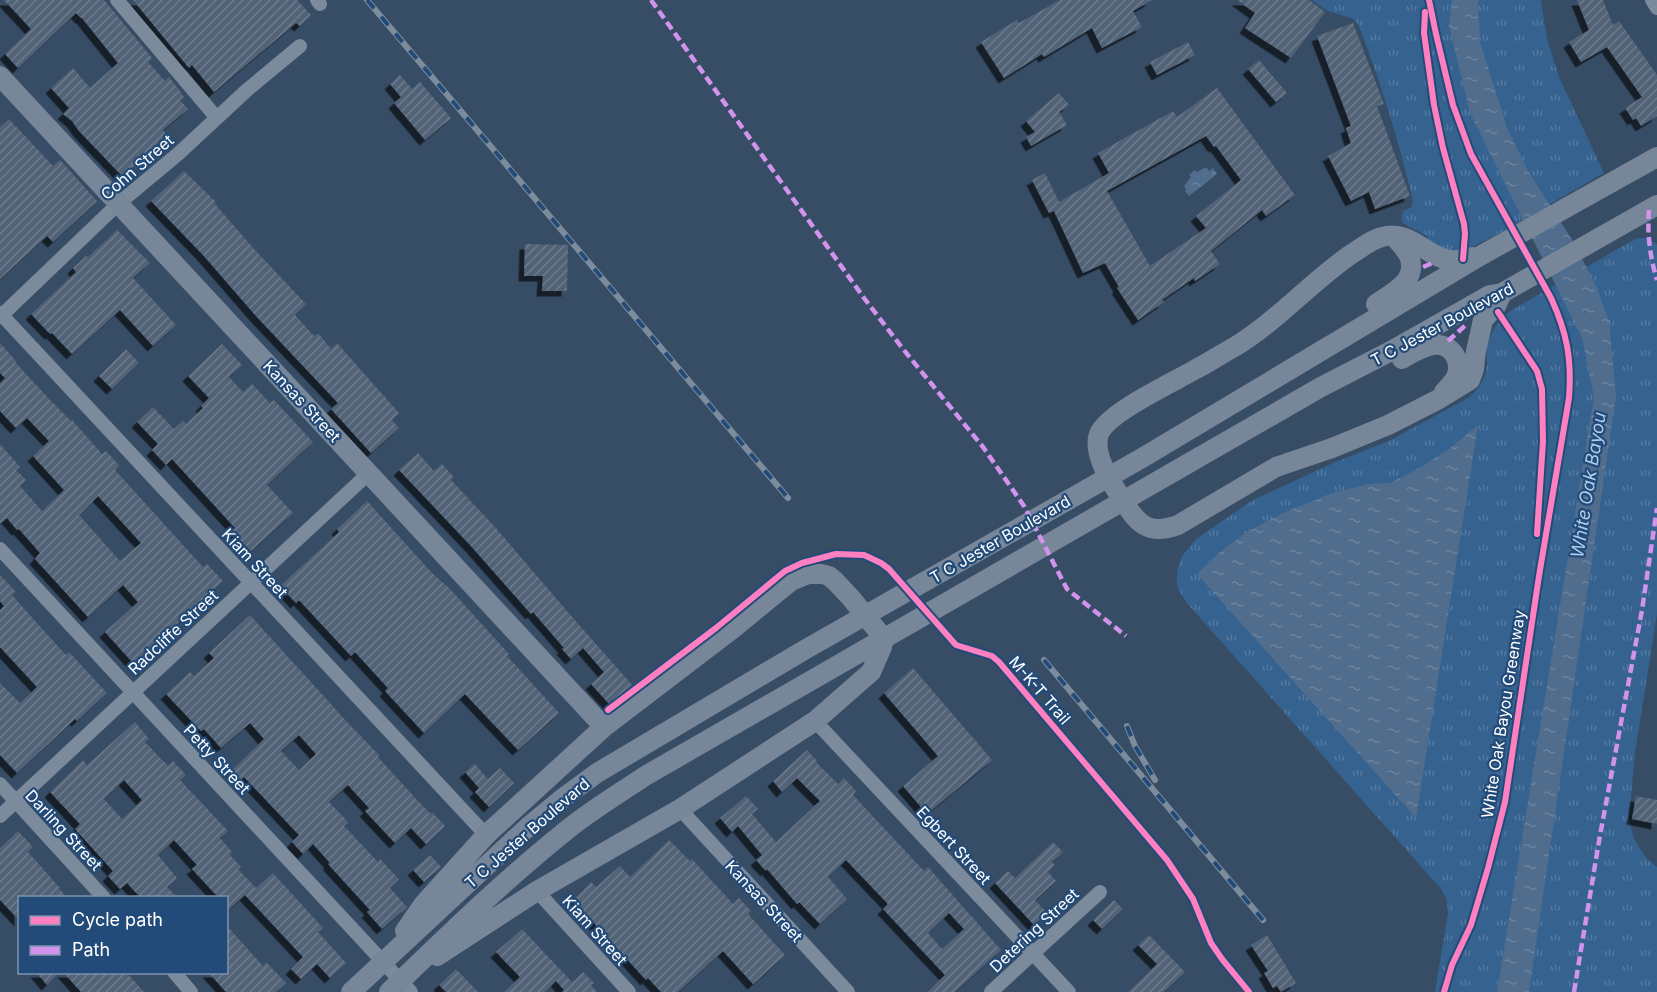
<svg xmlns="http://www.w3.org/2000/svg" width="1657" height="992" font-family="Inter,sans-serif">
<defs>
<pattern id="park-tufts" width="24" height="20" patternUnits="userSpaceOnUse" patternTransform="scale(1.5)"><rect width="24" height="20" fill="#366290"/><path d="M3 7l-1-3M5 7V3M7 7l1-3M15 17l-1-3M17 17v-4M19 17l1-3" fill="none" stroke="#547aa1"/></pattern>
<pattern id="water-ripples" width="26" height="14" patternUnits="userSpaceOnUse" patternTransform="scale(1.5)"><rect width="26" height="14" fill="#506d8e"/><path d="M2 4q2-2 4 0t4 0M15 11q2-2 4 0t4 0" fill="none" stroke="#6a839f"/></pattern>
<pattern id="building-hatch" width="6" height="6" patternUnits="userSpaceOnUse" patternTransform="scale(1.5)"><rect width="6" height="6" fill="#526377"/><path d="M-1 1l2-2M0 6l6-6M5 7l2-2" fill="none" stroke="#6c7a8b"/></pattern>
<filter id="shadow"><feDropShadow dx="-5.5" dy="5.5" stdDeviation="0" flood-color="#0009"/></filter>
</defs>
<rect width="100%" height="100%" fill="#374c65"/>
<!-- park -->
<path fill="url(#park-tufts)" d="M1312,0H1541L1547,39L1559,77L1604,173L1502,232L1466,250L1450,252L1427,240V236L1404,224L1401,219L1403,211L1411,207L1413,201C1399,141 1381,82 1358,24L1353,19L1326,10Z
M1639,238H1647L1657,244V614L1635,753L1629,818L1633,836L1637,844L1647,859L1657,867V992H1435L1448,913L1447,901L1442,890L1186,602L1179,591L1177,584V570L1182,556L1196,539L1253,500L1333,463L1389,441L1468,398C1478,390 1486,379 1487,365C1487,359 1486,352 1487,346C1491,330 1500,319 1512,310L1635,239Z"/>
<!-- water -->
<path fill="url(#water-ripples)" d="M1452,0H1478L1480,42L1507,128L1528,171L1574,243L1597,288L1609,321L1616,396L1529,992H1497L1594,397L1582,338L1470,113L1449,26Z
M1204,168H1207L1209,171L1213,168L1217,174L1189,196L1185,191L1186,189L1184,186L1191,177L1189,175L1195,170L1197,172Z
M1478,425L1416,818L1197,574L1220,552L1247,532L1283,513L1332,493L1369,484L1390,483L1416,470L1448,450Z"/>
<!-- building -->
<path fill="url(#building-hatch)" fill-rule="evenodd" filter="url(#shadow)" d="M4,0H104L152,58L148,62L165,81L169,77L180,91L184,97L180,100L188,109L163,130L167,135L123,177L79,131L72,121L63,114L69,108L51,88L73,68L90,88L118,63L82,18H81L76,13L18,68L5,54L31,29Z
M133,0H297L311,15L300,26L296,23L214,92L192,65L189,68Z
M1060,0H1152L1133,11L1142,27L1102,48L1092,28L1044,57L1042,54L1004,78L981,42L1017,20L1019,23Z
M1237,0H1309L1325,12L1291,58L1245,28L1255,13Z
M1577,0H1603L1613,25L1619,21L1657,75V116L1641,126L1636,118L1633,120L1625,108L1642,97L1607,47L1581,62L1569,42L1589,30Z
M1353,23L1384,104L1377,106L1410,196L1375,209L1369,192L1351,201L1328,156L1351,143L1346,128L1351,126L1317,36Z
M1188,42L1195,55L1157,75L1150,62Z
M1259,60L1287,93L1276,102L1248,69Z
M400,75L412,89L420,82L451,118L425,140L394,103L401,97L390,84Z
M1217,88L1295,195L1266,216L1262,210L1211,251L1220,264L1195,281L1194,278L1162,300L1164,302L1138,320L1117,288L1119,287L1105,263L1083,273L1054,211L1049,213L1032,180L1045,173L1059,202L1109,173L1098,153L1173,111L1177,117ZM1206,136L1214,147L1216,146L1241,180L1196,216L1206,228L1150,266L1107,191Z
M1059,93L1069,105L1059,112L1067,125L1031,146L1026,137L1035,132L1026,121Z
M9,119L53,166L60,160L97,201L53,242L47,236L0,279V127Z
M184,171L216,202L214,203L255,250L306,304L295,315L314,336L318,333L331,349L337,343L399,413L392,420L399,428L371,453L331,409L338,403L256,316L203,255L151,201Z
M117,230L150,263L133,278L176,325L153,346L120,310L72,354L52,333L50,334L31,314L76,272L73,268L86,256L88,257Z
M525,244L568,245L567,291H542L543,276H524Z
M0,343L16,361L15,362L50,400L71,421L72,420L102,454L106,451L119,465L115,470L203,567L207,564L223,581L134,664L105,632L138,602L123,585L88,617L35,559L40,553L19,529L17,530L7,518L0,524V444L20,467L16,470L26,480L20,486L42,511L64,490L33,456L49,441L27,418L16,428L0,411V383L5,378L0,373ZM98,496L141,543L120,561L79,515Z
M222,344L242,365L229,377L243,392L252,384L270,403L274,400L313,442L267,485L293,513L251,551L231,531L235,528L172,459L166,465L152,450L158,444L137,422L153,407L174,429L183,421L186,424L203,408L201,406L209,398L188,376Z
M126,349L139,363L112,389L99,376Z
M418,453L434,471L442,464L454,477L451,480L495,527L573,618L633,686L611,706L591,684L604,672L583,648L571,659L562,649L564,648L533,612L531,614L471,546L399,470Z
M367,501L432,573L450,589L489,632L509,654L507,656L559,713L518,750L465,694L424,733L385,691L388,688L355,652L351,656L299,600L296,603L280,586L339,532L337,529Z
M0,575L16,592L12,595L35,621L66,655L69,652L107,693L77,721L75,719L17,773L0,755V683L20,703L37,687L0,647V610L4,606L0,601Z
M250,615L349,724L379,755L378,757L397,778L418,801L431,814L432,812L445,826L426,844L411,828L395,843L365,811L369,808L348,785L329,802L348,822L344,826L378,862L380,859L399,879L390,888L407,907L382,929L367,912L370,910L328,864L330,863L313,844L303,854L292,842L299,835L244,777L239,781L231,771L264,739L250,723L221,748L204,729L201,731L166,694L190,672L194,676L214,658L209,653ZM299,735L316,754L299,770L281,751Z
M913,668L992,760L927,814L903,786L938,756L884,693Z
M135,722L149,739L145,742L168,766L173,761L186,775L180,780L228,831L220,838L232,852L230,855L241,867L238,869L256,888L273,873L323,928L318,932L346,963L330,978L317,964L301,979L291,969L303,957L245,895L226,912V897H218L192,869L197,865L174,840L158,855L177,878L167,887L177,897H140L127,883L120,889L108,876L113,871L75,829L80,824L50,792L83,760L87,765ZM124,780L142,800L122,819L104,799Z
M807,750L817,761L816,762L838,784L844,778L856,791L853,795L924,871L928,867L1001,950L955,992H927L945,975L883,909L888,904L846,860L828,877L847,899L820,924L799,902L797,904L767,869L766,871L756,860L762,855L738,826L732,832L720,818L746,796L758,809L752,814L776,842L820,801L797,778L782,792L773,781ZM949,913L964,929L942,949L928,933Z
M475,764L488,779L500,768L514,783L489,807L475,792L479,788L465,772Z
M1636,796L1657,800V824L1632,819Z
M18,831L33,847L28,852L60,888L59,889L67,897H20V921L0,900V848Z
M669,840L690,861L692,859L733,904L739,898L751,911L748,914L785,955L753,984L723,951L678,992H661L648,978L646,980L573,900L591,882L596,887L620,866L630,877Z
M1053,842L1063,852L1052,862L1055,865L1048,872L1056,881L1035,900L1047,913L1034,925L995,883L1008,871L1015,878Z
M430,855L441,867L424,882L413,870Z
M1114,900L1123,909L1102,929L1093,920Z
M226,925L263,966L266,962L286,983L276,992H226L208,972H226Z
M522,929L572,982L583,972L594,983L591,985L597,992H562L564,990L556,981L545,992H504L520,977L496,952Z
M1149,935L1185,972L1164,992H1128L1157,964L1138,945Z
M1267,935L1296,983L1281,992L1277,986L1273,988L1264,973L1268,971L1251,945Z
M456,969L478,992H446L439,985Z
M36,972H60L47,985Z
M63,972H126L144,992H81Z"/>
<g fill="none" stroke-linecap="round" stroke-linejoin="round">
<!-- street -->
<path stroke="#7b8b9c" stroke-width="14" d="M117,0L216,117
M317,0L320,4
M1652,0L1657,8
M0,313L486,835
M0,317L118,204L178,154L247,90L300,46
M0,549L411,992
M815,721L1069,992
M0,784L104,898
M680,809L848,992
M0,816L369,473
M537,891L629,992
M174,972L191,992
M991,992L1100,892"/>
<!-- secondary -->
<path stroke="#778698" stroke-width="20" d="M0,76L604,727
M1472,257C1465,259 1456,261 1449,260C1427,257 1410,229 1382,237C1370,240 1360,249 1350,255C1310,283 1278,320 1236,346C1223,353 1210,362 1196,369C1174,382 1108,412 1099,434C1091,456 1116,490 1128,508C1142,530 1155,533 1178,525L1276,467L1332,448L1388,425L1439,399L1470,380L1474,369L1476,351L1483,320L1496,306L1502,293
M1376,304C1391,293 1417,282 1410,259C1408,251 1399,243 1394,236
M1402,359C1412,353 1422,347 1433,345C1451,342 1463,361 1456,377C1454,382 1448,387 1444,392
M405,931L423,905L486,835L604,727L735,627L791,581L808,574H822L829,576L835,581L851,598L881,635L883,642L882,647L871,672L815,721L680,809L537,891L437,956
M351,992L528,827L563,798L597,773L806,649L1142,458L1480,256L1657,157
M389,992C445,938 501,883 562,834C588,812 617,795 645,776L1321,387L1391,351L1490,295L1502,293L1657,205"/>
<defs>
<path id="rail" d="M367,0L788,498
M1044,660L1263,920
M1127,726L1135,746L1155,780"/>
</defs>
<!-- rail casing -->
<use href="#rail" stroke="#7d8c9c" stroke-width="6"/>
<!-- rail -->
<use href="#rail" stroke="#234b79" stroke-width="4" stroke-dasharray="11" stroke-linecap="butt"/>
<!-- quiet -->
<path stroke="#d193ec" stroke-width="4.5" stroke-dasharray="9 4.5" stroke-linecap="butt" d="M651,0L864,298L903,349L983,447L1024,506L1067,589L1126,636
M1649,210C1647,234 1650,257 1657,280
M1423,267L1435,262
M1448,341L1468,323
M1574,992L1599,841L1642,610L1657,508"/>
<defs>
<path id="cycleway" d="M1429,0L1436,34L1453,105L1471,154L1551,298C1567,333 1572,359 1569,398L1539,576L1505,802L1488,868L1471,925L1452,965L1444,992
M1425,12L1424,33L1434,105L1443,148L1464,224L1465,234L1463,259
M1498,312L1537,371L1542,389L1543,441L1537,534
M608,710L716,628L785,571L802,563L836,554L864,555L881,563L889,569L956,645L992,656L999,662L1167,860L1193,899L1211,943L1222,959L1249,992"/>
</defs>
<!-- cycleway casing -->
<use href="#cycleway" stroke="#234b79" stroke-width="10"/>
<!-- cycleway -->
<use href="#cycleway" stroke="#ff80c0" stroke-width="6"/>
</g>
<g text-anchor="middle" dominant-baseline="central" stroke-width="4.5" stroke-linejoin="round" paint-order="stroke">
<!-- street labels -->
<g font-size="16" fill="#fff" stroke="#234b79">
<text transform="translate(137 167) rotate(-41)">Cohn Street</text>
<text transform="translate(1442 324) rotate(-28)">T C Jester Boulevard</text>
<text transform="translate(302 401) rotate(47)">Kansas Street</text>
<text transform="translate(1000 539) rotate(-30)">T C Jester Boulevard</text>
<text transform="translate(255 563) rotate(47)">Kiam Street</text>
<text transform="translate(173 632) rotate(-43)">Radcliffe Street</text>
<text transform="translate(1040 690) rotate(49)">M-K-T Trail</text>
<text transform="translate(1503 714) rotate(-81)">White Oak Bayou Greenway</text>
<text transform="translate(217 759) rotate(47)">Petty Street</text>
<text transform="translate(64 830) rotate(47)">Darling Street</text>
<text transform="translate(527 833) rotate(-41)">T C Jester Boulevard</text>
<text transform="translate(954 845) rotate(47)">Egbert Street</text>
<text transform="translate(764 901) rotate(47)">Kansas Street</text>
<text transform="translate(595 930) rotate(48)">Kiam Street</text>
<text transform="translate(1034 930) rotate(-43)">Detering Street</text>
</g>
<!-- water labels -->
<g font-size="18" font-style="italic" fill="#afcdec" stroke="#234b79">
<text transform="translate(1588 485) rotate(-81)">White Oak Bayou</text>
</g>
</g>
<!-- legend -->
<rect x="18" y="896" width="210" height="78" fill="#234b79" stroke="#7b93af" stroke-width="1.5"/>
<rect x="30" y="916" width="30" height="9" fill="#ff80c0" stroke="#7b93af" stroke-width="1.5"/>
<text x="72" y="926" font-size="18" fill="#ffffff">Cycle path</text>
<rect x="30" y="946" width="30" height="9" fill="#d193ec" stroke="#7b93af" stroke-width="1.5"/>
<text x="72" y="956" font-size="18" fill="#ffffff">Path</text>
</svg>
